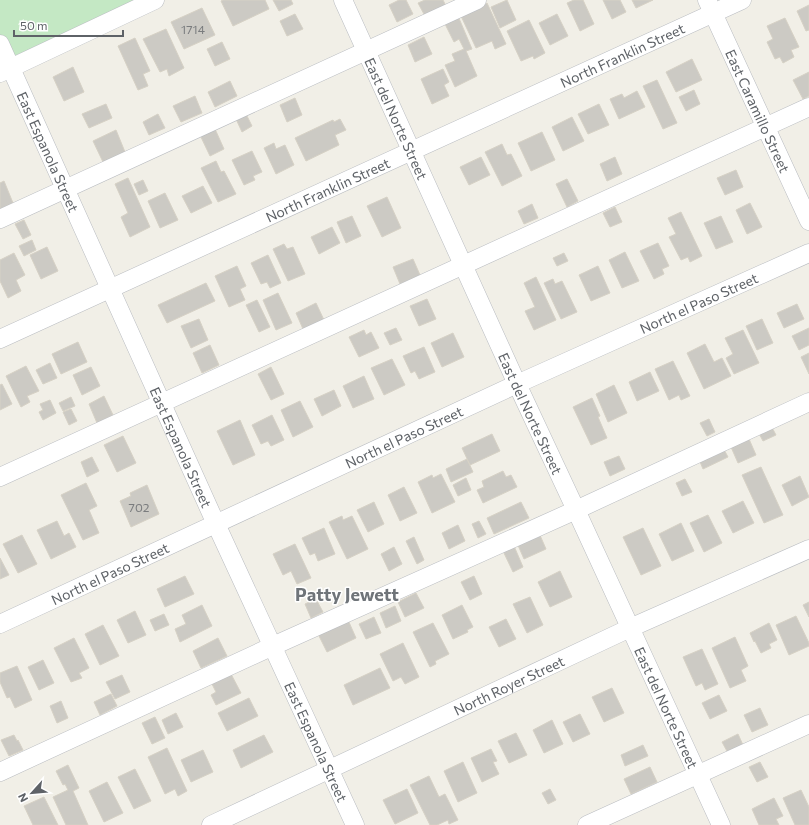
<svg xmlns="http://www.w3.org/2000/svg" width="809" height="825" font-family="Commissioner,sans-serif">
<rect width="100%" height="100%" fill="#f1efe7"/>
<!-- green -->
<path fill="#c4e8c4" d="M0,0H135L0,63Z"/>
<!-- building -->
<path fill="#cccac4" stroke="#d6d1c5" d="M223,0H265L269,9L233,26L221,1Z
M273,0H291L293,4L279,11Z
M399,0H406L413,14L397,22L389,5Z
M425,0H443L446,6L425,16L418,3Z
M507,0L516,20L500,28L491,7Z
M574,0H583L594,24L580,31L567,3Z
M603,0H620L626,12L612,19Z
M632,0H653L636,8Z
M487,3L506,44L495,49L492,41L476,48L461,16Z
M809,5V30L806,31L797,11Z
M202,8L215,35L184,49L171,22Z
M295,14L303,29L287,36L280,21Z
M557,14L568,36L550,45L539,23Z
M458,16L472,49L466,51L477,76L455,87L445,65L455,61L452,54L464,49L459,39L454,42L444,22Z
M785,18L799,47L791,50L794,57L783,63L780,57L775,59L767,42L773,39L767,26Z
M529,20L545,53L534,59L533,56L521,61L507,31Z
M166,29L184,68L169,76L167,69L160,72L143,39Z
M424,37L432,54L415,62L408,45Z
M135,38L150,71L143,74L148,86L138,90L118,46Z
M222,42L230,59L215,66L207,49Z
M692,59L702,80L676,92L666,72Z
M73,67L84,92L64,101L53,77Z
M443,69L449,82L444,85L449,96L432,104L421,79Z
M809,72V96L803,99L793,80Z
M657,80L677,123L663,129L643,86Z
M230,81L237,96L215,107L208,92Z
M694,90L700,104L686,111L679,97Z
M637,91L645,107L619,119L610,99L622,94L624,98Z
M195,96L202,113L181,122L173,106Z
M295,98L302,115L287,122L280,105Z
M106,104L112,118L89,128L82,114Z
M599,104L609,125L588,134L578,114Z
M158,114L165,128L149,135L143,122Z
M246,114L252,126L242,132L236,119Z
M572,117L584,141L563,151L552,127Z
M340,119L346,130L335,135L339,145L306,161L295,138L333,120L334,122Z
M215,129L224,149L210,156L200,135Z
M116,130L125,152L103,162L93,141Z
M542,132L555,160L531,171L518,143Z
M274,143L276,149L285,145L294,165L276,174L264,148Z
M502,144L507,155L511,154L522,176L502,186L485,152Z
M252,151L262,172L253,176L255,180L244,185L232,160Z
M481,157L490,175L469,185L460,167Z
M615,157L622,174L607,181L600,164Z
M216,161L221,172L224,171L236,194L218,202L201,168Z
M736,170L743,187L725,195L717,178Z
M128,178L150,227L130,237L121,217L128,213L115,184Z
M567,179L578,201L567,207L556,184Z
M143,180L148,191L139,195L134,184Z
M4,181L13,203L0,209V183Z
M203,186L212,203L191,213L182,196Z
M165,193L178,220L160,228L148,201Z
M387,197L401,228L382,237L367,206Z
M750,203L762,227L747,234L736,210Z
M532,204L538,218L524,224L518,211Z
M615,207L622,222L610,227L603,213Z
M681,212L702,256L690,262L688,257L681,260L669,237L676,234L668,218Z
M352,216L361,236L346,243L337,222Z
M721,216L733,242L716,249L704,223Z
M24,220L31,235L23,239L15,224Z
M332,227L340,243L319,254L311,237Z
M32,240L36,250L24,256L19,246Z
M658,243L669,266L662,269L664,274L654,279L640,251Z
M284,244L287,249L293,247L305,274L288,281L273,249Z
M47,247L58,271L41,279L30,255Z
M625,252L639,281L622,288L609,260Z
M14,253L25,275L16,280L21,291L8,298L0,281V260Z
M564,253L568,261L557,266L553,258Z
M268,255L281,283L270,288L267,282L261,284L251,263Z
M413,259L420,275L400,284L393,267Z
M237,266L246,286L240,289L245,300L229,307L215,276Z
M598,266L610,293L591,301L579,275Z
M536,277L556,320L534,330L525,311L535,307L524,283Z
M553,279L555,284L562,281L577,312L561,319L544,283Z
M206,283L215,301L167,323L158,305Z
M278,293L292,323L276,330L263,300Z
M427,299L436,319L419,326L410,306Z
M257,300L270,327L259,332L246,305Z
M316,303L324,320L303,329L296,313Z
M797,304L804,319L784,328L777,313Z
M199,319L208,340L191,348L181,326Z
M762,319L773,343L757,350L746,326Z
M396,328L402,340L390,345L384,333Z
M809,328V345L799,350L792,336Z
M364,330L366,335L371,332L379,348L359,357L349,337Z
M743,330L759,363L734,374L726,358L733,354L725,338Z
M453,333L464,357L442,367L431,343Z
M78,342L87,362L61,374L52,354Z
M705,344L714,362L722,358L731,376L704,389L687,353Z
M210,345L219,365L202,373L193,353Z
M424,347L435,372L419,379L415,371L411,373L403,356Z
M809,353V374L801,357Z
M392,359L405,385L384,395L371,368Z
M673,361L690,396L681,400L679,395L669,400L655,369Z
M50,363L57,378L43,384L36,370Z
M26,366L39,391L27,396L30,402L21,407L6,376Z
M91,367L100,386L82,395L73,375Z
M271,367L284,394L271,400L258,374Z
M650,372L659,391L637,401L629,382Z
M364,376L374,399L353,408L343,386Z
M2,384L12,404L0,410V385Z
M614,385L627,413L608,422L596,394Z
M334,390L341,406L322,416L314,399Z
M104,396L113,415L97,423L89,404Z
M71,397L75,406L63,411L59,403Z
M592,398L600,416L598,417L607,438L591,445L573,407Z
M50,400L56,413L43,420L39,412L43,410L40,404Z
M300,401L313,427L293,437L281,410Z
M71,409L77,421L69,425L63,412Z
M272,415L284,440L271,446L268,441L261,444L252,425Z
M709,419L715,432L707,436L700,423Z
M240,420L255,455L233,465L217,431Z
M769,422L776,435L763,441L756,428Z
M492,434L500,451L470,465L462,448Z
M123,436L136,463L117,472L104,445Z
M749,439L756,455L738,463L731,447Z
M722,446L728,457L703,469L698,457Z
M619,456L625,469L610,476L604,462Z
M92,457L99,471L87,477L81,462Z
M467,459L473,472L451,482L446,469Z
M761,467L783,515L764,523L742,475Z
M503,471L506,477L511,475L517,487L483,503L477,490L484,487L482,481Z
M441,474L455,502L432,513L418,482L432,475L433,478Z
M800,476L809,497L792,506L782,485Z
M466,478L471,490L458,496L453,485Z
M685,479L692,492L682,496L676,483Z
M86,483L97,506L89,510L99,533L83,540L61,495Z
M147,485L159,514L131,527L120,501L131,496L130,493Z
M404,487L417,513L400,521L388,495Z
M743,501L754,523L733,533L722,511Z
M374,502L384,524L368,532L357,510Z
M521,502L529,518L494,534L487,518Z
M708,515L722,543L704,552L690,523Z
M342,516L343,520L352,516L368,549L347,559L329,522Z
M57,521L64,536L69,533L76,547L51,559L37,530Z
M479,521L486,534L478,538L472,524Z
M681,523L694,551L672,561L659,534Z
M458,525L465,541L449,549L442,533Z
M324,528L335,554L318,561L315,553L310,555L302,538Z
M643,528L661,566L641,575L623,537Z
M539,533L546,549L524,559L517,543Z
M22,535L37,564L18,573L3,544Z
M414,537L424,560L417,564L406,541Z
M295,544L311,578L297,584L291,571L283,575L273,554Z
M514,546L523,567L513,572L503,551Z
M394,547L402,564L389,571L381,554Z
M0,558L9,575L0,579Z
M560,571L572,597L550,607L538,582Z
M185,576L194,594L165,607L157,589Z
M474,576L482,594L470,600L461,582Z
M416,593L424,608L405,617L398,602Z
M530,597L543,625L527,633L513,604Z
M316,599L323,612L311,618L305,604Z
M809,602V617L803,605Z
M202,605L212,626L180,642L175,629L186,624L182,615Z
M462,605L473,627L467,630L468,632L453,639L442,615Z
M395,606L401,621L386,628L380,613Z
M135,611L146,635L128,643L117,620Z
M164,614L169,625L155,631L150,620Z
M796,616L809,643V646L789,655L776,625Z
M374,617L381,633L366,639L359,624Z
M506,619L516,639L499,647L489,627Z
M348,620L356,638L327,652L318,634Z
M433,623L449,654L435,661L436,664L430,667L413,632Z
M769,623L777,640L769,644L771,648L761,653L755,641L754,642L750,633Z
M103,625L119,656L100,665L85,634Z
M735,637L748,666L741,670L746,681L730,688L712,648Z
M74,638L89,668L79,673L82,678L71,682L54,648Z
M218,638L227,656L201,668L193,651Z
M403,643L419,677L405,684L401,677L393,681L380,654Z
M702,649L718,684L705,690L702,683L696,686L683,657Z
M43,660L54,683L39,690L28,667Z
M17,666L32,700L15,708L10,697L7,698L0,682V673Z
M380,668L390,688L353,705L344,685Z
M231,674L241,693L216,705L211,695L216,692L212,684Z
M122,675L130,692L115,699L106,682Z
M612,688L624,713L604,722L592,697Z
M111,694L117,706L100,715L94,702Z
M719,695L727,711L710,719L702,703Z
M249,698L258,716L227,731L218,713Z
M61,701L68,718L57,723L50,706Z
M760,708L768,725L752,732L744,715Z
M176,713L183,727L168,734L162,720Z
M580,714L590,734L573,742L563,722Z
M155,717L165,738L152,744L142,723Z
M552,720L563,744L544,753L533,730Z
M516,733L527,755L509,763L498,741Z
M738,734L743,745L728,753L722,742Z
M14,735L17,741L18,740L23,750L9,756L1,740Z
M264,735L273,752L241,768L233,750Z
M643,745L648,756L625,766L621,755Z
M167,748L187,791L178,796L175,789L165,794L148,757Z
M491,749L497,761L493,762L499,774L482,782L471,758Z
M203,750L213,772L191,782L181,760Z
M463,762L477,793L458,802L444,771Z
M760,762L768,777L757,782L749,767Z
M68,765L79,788L73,791L88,825H66L53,797L68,790L65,784L63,785L56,771Z
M650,767L657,782L631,794L624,779Z
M135,769L151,801L134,809L118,777Z
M429,776L439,797L445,794L458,820L449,824L448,820L437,825H430L410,785Z
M107,782L123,813L104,822L89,791Z
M407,789L418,813L395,824L383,800Z
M550,789L556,800L548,804L542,793Z
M801,790L809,807V825H795L783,798Z
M44,797L58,825H33L24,806Z
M774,798L783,816L776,819L779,825H759L752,809Z"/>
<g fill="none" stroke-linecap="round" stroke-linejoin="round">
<defs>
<g id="minor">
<path id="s1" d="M343,0L517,384L576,510L721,825"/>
<path id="s2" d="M707,0L809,221"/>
<path id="s3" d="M0,44L216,524L355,825"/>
<path d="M0,73L155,0"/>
<path d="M0,219L477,0"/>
<path id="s4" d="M0,339L742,0"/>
<path d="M0,477L809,107"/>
<path id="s5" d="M0,624L517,384L809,253"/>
<path d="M0,772L273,646L576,510L809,402"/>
<path id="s6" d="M211,825L630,628L809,549"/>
<path d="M587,825L809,724"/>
</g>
</defs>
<!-- minor casing -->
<use href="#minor" stroke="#b9bcc1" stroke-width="19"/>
<!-- minor -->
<use href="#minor" stroke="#fff" stroke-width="18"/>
</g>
<g text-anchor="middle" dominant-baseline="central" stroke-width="3" stroke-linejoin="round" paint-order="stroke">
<!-- number labels -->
<g font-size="12" fill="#7a7c7e">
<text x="193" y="29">1714</text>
<text x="139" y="507">702</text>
</g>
<!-- street labels -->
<g font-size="14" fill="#5e6267" stroke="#fff">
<text stroke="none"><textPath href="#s4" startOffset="684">North Franklin Street</textPath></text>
<text stroke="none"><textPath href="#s2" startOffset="122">East Caramillo Street</textPath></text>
<text stroke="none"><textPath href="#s1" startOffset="130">East del Norte Street</textPath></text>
<text stroke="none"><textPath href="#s3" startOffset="118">East Espanola Street</textPath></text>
<text stroke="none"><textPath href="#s4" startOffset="360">North Franklin Street</textPath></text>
<text stroke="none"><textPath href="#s5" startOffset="769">North el Paso Street</textPath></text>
<text stroke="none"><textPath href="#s1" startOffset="454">East del Norte Street</textPath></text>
<text stroke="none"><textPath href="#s5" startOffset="445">North el Paso Street</textPath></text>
<text stroke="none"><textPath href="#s3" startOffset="442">East Espanola Street</textPath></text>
<text stroke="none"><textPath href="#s5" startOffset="121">North el Paso Street</textPath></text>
<text stroke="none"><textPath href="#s6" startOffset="329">North Royer Street</textPath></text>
<text stroke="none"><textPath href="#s1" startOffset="778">East del Norte Street</textPath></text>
<text stroke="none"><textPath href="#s3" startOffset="766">East Espanola Street</textPath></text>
</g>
<!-- district labels -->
<g font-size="18" font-weight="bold" fill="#6f7479" stroke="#fff">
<text x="347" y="594">Patty Jewett</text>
</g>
</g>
<!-- north arrow -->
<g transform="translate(32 793) rotate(243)" stroke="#ffffff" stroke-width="3" paint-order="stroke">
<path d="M0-3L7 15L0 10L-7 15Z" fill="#5e6267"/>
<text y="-6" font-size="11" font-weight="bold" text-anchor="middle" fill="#5e6267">N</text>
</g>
<!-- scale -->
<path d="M14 30v6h109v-6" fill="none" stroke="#5e6267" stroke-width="2"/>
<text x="20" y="30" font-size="12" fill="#5e6267" stroke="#ffffff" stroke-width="3" paint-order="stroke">50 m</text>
</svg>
